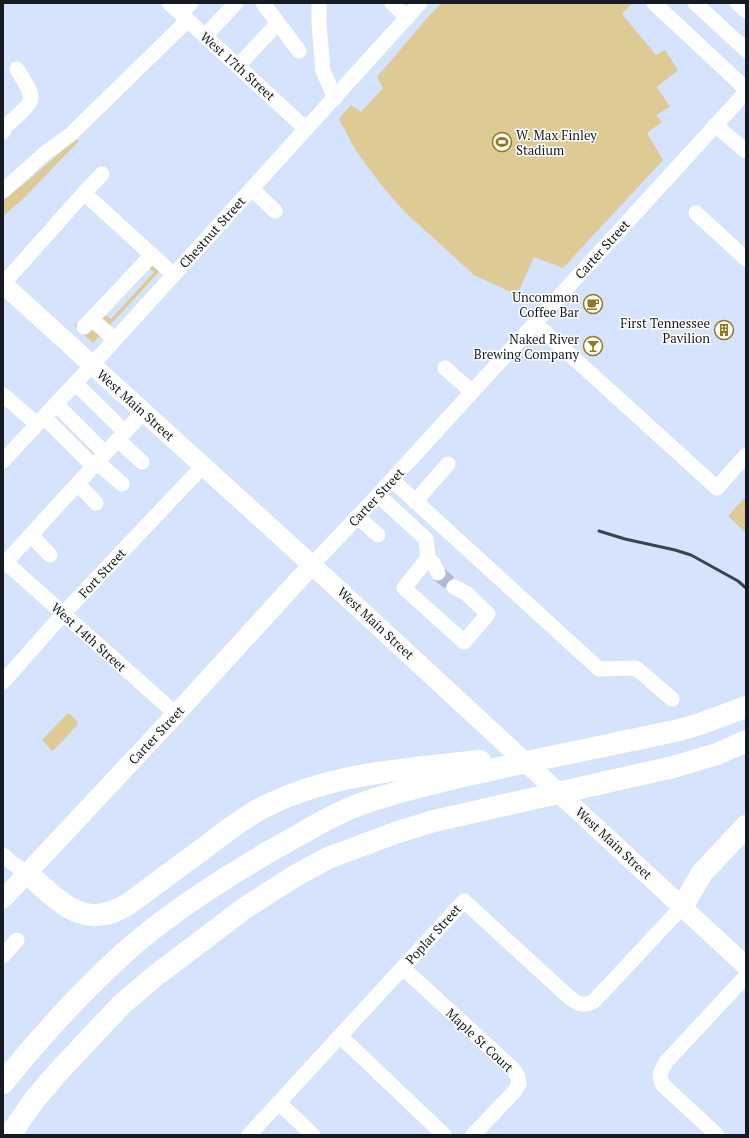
<svg xmlns="http://www.w3.org/2000/svg" width="749" height="1138" font-family="'PT Serif',serif">
<rect width="100%" height="100%" fill="#d6e3fc"/>
<!-- green -->
<path fill="#ddca95" d="M442,3H632L622,14L656,55L665,50L678,70L657,87L670,107L656,115L662,122L647,133L663,160L563,268L534,257L517,295L474,275L405,212L382,186L356,151L339,119L351,105L361,112L383,88L377,77L427,18Z
M76,139L79,141L22,200L3,216V200L25,183Z
M152,264L159,272L110,325L102,319L105,315L111,319L154,272L148,267Z
M77,323L87,332L91,327L102,334L93,343L74,326Z
M746,496V533L728,516Z
M67,714H70L78,722V724L57,747L52,751L42,740Z"/>
<g fill="none" stroke-linecap="round" stroke-linejoin="round">
<!-- minor-tunnel -->
<path stroke="#b0bbd1" stroke-width="15" stroke-dasharray="15 8" stroke-linecap="butt" d="M438,573L454,587"/>
<!-- minor -->
<path stroke="#fff" stroke-width="15" d="M169,3L306,129
M263,3L299,51
M319,3V24L323,71L335,98
M392,3L407,18
M654,3L746,89
M695,3L746,50
M737,3L746,11
M181,14L191,3
M205,36L236,3
M238,66L278,23
M715,125L746,151
M3,132L5,127C11,121 30,106 31,99C31,89 21,77 17,69
M252,189L275,211
M3,191L44,154L70,135L188,20
M84,193L102,174
M696,213L746,259
M152,255L174,275
M3,284L84,193L152,255L84,327
M92,319L115,340
M535,323L717,488L746,455
M445,368L472,392
M75,383L125,432
M3,395L37,424
M56,404L105,453
M44,417L94,467
M118,440L142,462
M3,461L92,365L420,3
M97,462L122,484
M392,480L599,669L636,668L672,699
M78,484L96,503
M378,495L426,539L428,558L404,588L464,642L488,614L466,593L454,587
M415,502L448,464
M358,517L378,535
M31,535L50,555
M428,558L433,563L438,573
M3,560L176,714
M6,562L144,411
M312,565L378,495L746,92
M3,682L63,614L203,466
M3,855L12,863L27,873
M3,956L17,940
M403,968L513,1069L518,1077L519,1084L514,1092L473,1135
M340,1036L444,1135
M279,1103L313,1135
M249,1135L464,901L570,998C579,1004 584,1007 594,1001L682,907
M717,1135L663,1085C658,1075 660,1072 666,1062L746,976"/>
<!-- major -->
<path stroke="#fff" stroke-width="19" d="M3,284L312,565L746,966
M3,899L176,714L312,565"/>
<!-- highway -->
<path stroke="#fff" stroke-width="22" d="M27,873C60,902 85,933 130,903C154,885 178,867 203,849C221,835 240,820 260,809C329,773 405,769 480,761
M682,907L702,873L746,826
M3,1083C40,1037 80,993 124,953C171,911 225,877 279,846C307,831 334,813 364,803C395,792 427,785 459,777C532,760 606,746 679,730L697,725L746,707
M10,1135L35,1099L60,1070L121,1005L155,976L245,908L295,876L328,858L398,832L434,821L673,767L717,754L746,741"/>
<!-- rail -->
<path stroke="#3c434e" stroke-width="3" d="M599,531L625,539L675,550L691,555L738,581L746,588"/>
</g>
<!-- icons -->
<defs>
<symbol id="stadium-ring" viewBox="-11 -11 22 22"><circle r="9.5" fill="#fff" stroke="#94771e" stroke-width="1.5"/><path d="M0-5a6.5 5 0 1 0 0 10a6.5 5 0 1 0 0-10ZM-3.5-1.8h7v3.6h-7Z" fill="#94771e"/></symbol>
<symbol id="cafe-ring" viewBox="-11 -11 22 22"><circle r="9.5" fill="#fff" stroke="#94771e" stroke-width="1.5"/><path d="M-5.5-4.5H6V0H3Q3 3.5 0 3.5H-2.5Q-5.5 3.5-5.5 0ZM3-3.2v2h1.7v-2ZM-6 4.5H4V6H-6Z" fill="#94771e"/></symbol>
<symbol id="building-ring" viewBox="-11 -11 22 22"><circle r="9.5" fill="#fff" stroke="#94771e" stroke-width="1.5"/><path d="M-4-6H4V6H1V3H-1V6H-4ZM-2.5-4.3h1.7v1.8h-1.7ZM.8-4.3h1.7v1.8H.8ZM-2.5-1h1.7V.8h-1.7ZM.8-1h1.7V.8H.8Z" fill="#94771e"/></symbol>
<symbol id="bar-ring" viewBox="-11 -11 22 22"><circle r="9.5" fill="#fff" stroke="#94771e" stroke-width="1.5"/><path d="M-6-5H6L.8 .8V4.5H3.5V6h-7V4.5H-.8V.8Z" fill="#94771e"/></symbol>
</defs>
<g fill-rule="evenodd">
<use href="#stadium-ring" x="491" y="131" width="22" height="22"/>
<use href="#cafe-ring" x="582" y="293" width="22" height="22"/>
<use href="#building-ring" x="713" y="319" width="22" height="22"/>
<use href="#bar-ring" x="582" y="335" width="22" height="22"/>
</g>
<g text-anchor="middle" dominant-baseline="central" stroke-width="3" stroke-linejoin="round" paint-order="stroke">
<!-- street labels -->
<g font-size="13" fill="#161b23" stroke="#fff">
<text transform="translate(238 66) rotate(42)">West 17th Street</text>
<text transform="translate(212 232) rotate(-48)">Chestnut Street</text>
<text transform="translate(602 249) rotate(-48)">Carter Street</text>
<text transform="translate(136 405) rotate(42)">West Main Street</text>
<text transform="translate(376 497) rotate(-47)">Carter Street</text>
<text transform="translate(102 573) rotate(-47)">Fort Street</text>
<text transform="translate(376 623) rotate(43)">West Main Street</text>
<text transform="translate(89 637) rotate(42)">West 14th Street</text>
<text transform="translate(156 735) rotate(-47)">Carter Street</text>
<text transform="translate(614 843) rotate(43)">West Main Street</text>
<text transform="translate(433 934) rotate(-48)">Poplar Street</text>
<text transform="translate(480 1040) rotate(43)">Maple St Court</text>
</g>
<!-- poi labels -->
<g font-size="13" fill="#161b23" stroke="#fff" text-anchor="end">
<text x="516" y="135" text-anchor="start">W. Max Finley<tspan x="516" dy="15">Stadium</tspan></text>
<text x="579" y="297">Uncommon<tspan x="579" dy="15">Coffee Bar</tspan></text>
<text x="710" y="323">First Tennessee<tspan x="710" dy="15">Pavilion</tspan></text>
<text x="579" y="339">Naked River<tspan x="579" dy="15">Brewing Company</tspan></text>
</g>
</g>
<!-- border -->
<rect width="749" height="1138" fill="none" stroke="#161b23" stroke-width="8"/>
</svg>
